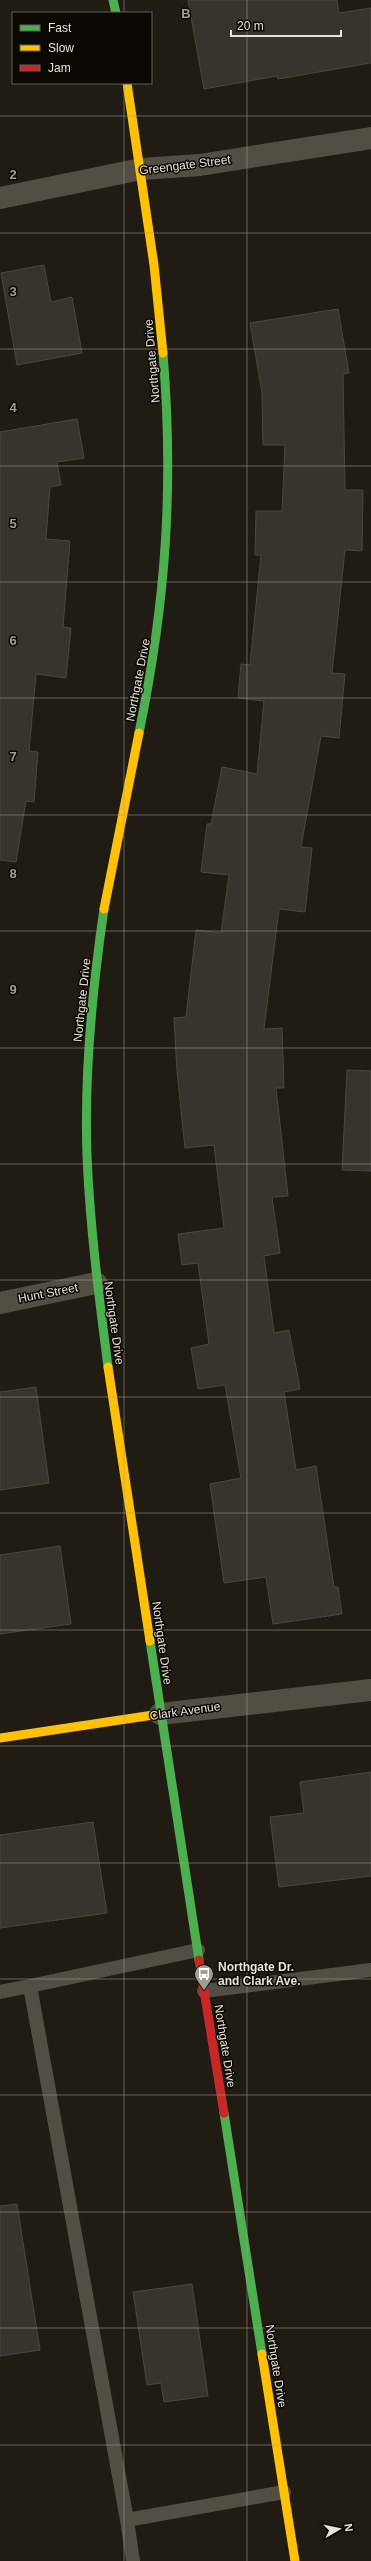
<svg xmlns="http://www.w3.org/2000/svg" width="371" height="2561" font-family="Helvetica,sans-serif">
<rect width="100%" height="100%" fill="#201c13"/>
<!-- building -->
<path fill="#37342d" stroke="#4b4740" d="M188,0H337L339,13L371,8V63L278,79L277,76L204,89Z
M44,265L51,302L72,297L82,353L17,365L1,273Z
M338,309L349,373L343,374L345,490H363L362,551L345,550L332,673L345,674L339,738L321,736L301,847L312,848L305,912L279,909L264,1029L282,1028L284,1088H276L288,1196L272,1197L280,1253L264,1256L274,1333L289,1330L300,1389L284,1392L296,1470L316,1466L334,1587H338L342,1614L273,1624L266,1577L224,1583L210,1484L241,1478L225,1385L198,1389L191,1348L209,1344L198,1263L182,1265L178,1234L224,1228L214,1145L185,1148L177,1071L174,1018L186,1017L196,930L221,933L229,875L201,872L207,824H211L222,767L257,774L264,701L238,698L241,664L250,665L261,555H255L256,511H282L285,445H263L262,393L250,323Z
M77,419L84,458L57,462L61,485L50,487L46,539L70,541L63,627L71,628L66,678L36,674L29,751L38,752L34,802L26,801L16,862L0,860V432Z
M347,1070L371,1071V1171L342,1170Z
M36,1387L49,1483L0,1490V1392Z
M60,1546L71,1624L0,1634V1555Z
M371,1772V1876L279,1887L270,1817L304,1813L300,1782Z
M93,1822L107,1913L0,1928V1835Z
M17,2204L40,2350L0,2356V2206Z
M192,2284L208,2396L164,2402L161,2383L147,2385L133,2292Z"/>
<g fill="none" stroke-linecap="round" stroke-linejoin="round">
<!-- lane -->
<path stroke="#534e44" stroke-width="14" d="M30,1986L198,1950
M204,1991L371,1970
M0,1992L30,1986L127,2520
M133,2561L127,2520L284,2492"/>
<!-- street -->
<path stroke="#534e44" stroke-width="22" d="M0,198L141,169L200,165L371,138
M0,1303L96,1283
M160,1714L371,1690"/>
<!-- fast -->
<path stroke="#4caf50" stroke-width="9" d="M113,0L116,13
M139,733C166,602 174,487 163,353
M104,909C92,991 84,1074 87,1156C90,1227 99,1297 108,1367
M150,1641L199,1960
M224,2113L262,2354"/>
<!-- slow -->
<path stroke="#ffc107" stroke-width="9" d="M127,83L154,265L163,353
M104,909L139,733
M108,1367L150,1641
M0,1738L160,1714
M262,2354L295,2561"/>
<!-- jam -->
<path stroke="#c62828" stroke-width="9" d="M199,1960L224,2113"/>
</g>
<!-- grid -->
<path fill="none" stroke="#a29e94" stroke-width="1" stroke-opacity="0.55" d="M124,0V13M247,0V2561M124,83V2561M0,116H371M0,233H371M0,349H371M0,466H371M0,582H371M0,698H371M0,815H371M0,931H371M0,1048H371M0,1164H371M0,1280H371M0,1397H371M0,1513H371M0,1630H371M0,1746H371M0,1863H371M0,1979H371M0,2095H371M0,2212H371M0,2328H371M0,2445H371"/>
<!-- icons -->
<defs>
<symbol id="bus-pin" viewBox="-11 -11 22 30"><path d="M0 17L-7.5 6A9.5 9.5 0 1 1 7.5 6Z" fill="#a29e94" stroke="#0b0804"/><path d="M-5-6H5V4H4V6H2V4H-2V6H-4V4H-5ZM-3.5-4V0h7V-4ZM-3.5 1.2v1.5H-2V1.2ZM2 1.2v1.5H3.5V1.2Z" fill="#fff"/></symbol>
</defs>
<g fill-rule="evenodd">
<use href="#bus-pin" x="193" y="1963" width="22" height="30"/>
</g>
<g text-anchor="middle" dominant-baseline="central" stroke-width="3" stroke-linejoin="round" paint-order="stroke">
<!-- street labels -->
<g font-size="12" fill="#e8e4d9" stroke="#0b0804">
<text transform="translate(185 165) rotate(-7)">Greengate Street</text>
<text transform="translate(152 361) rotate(-95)">Northgate Drive</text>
<text transform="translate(138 680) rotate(-79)">Northgate Drive</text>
<text transform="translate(82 1000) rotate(-84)">Northgate Drive</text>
<text transform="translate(48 1293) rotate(-11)">Hunt Street</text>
<text transform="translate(114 1323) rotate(82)">Northgate Drive</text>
<text transform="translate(162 1643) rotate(82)">Northgate Drive</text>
<text transform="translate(185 1711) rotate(-8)">Clark Avenue</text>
<text transform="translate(225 2046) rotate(81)">Northgate Drive</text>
<text transform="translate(276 2366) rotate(81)">Northgate Drive</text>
</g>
<!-- poi labels -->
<g font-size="12" font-weight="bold" fill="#e8e4d9" stroke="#0b0804" text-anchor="start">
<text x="218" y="1967">Northgate Dr.<tspan x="218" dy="14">and Clark Ave.</tspan></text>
</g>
</g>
<g font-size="13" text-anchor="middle" font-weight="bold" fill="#a29e94" stroke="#0b0804" stroke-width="3" stroke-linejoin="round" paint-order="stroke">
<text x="186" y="18">B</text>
<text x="13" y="179">2</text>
<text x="13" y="296">3</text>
<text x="13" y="412">4</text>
<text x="13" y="528">5</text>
<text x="13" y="645">6</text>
<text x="13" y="761">7</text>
<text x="13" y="878">8</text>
<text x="13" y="994">9</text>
</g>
<!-- legend -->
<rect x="12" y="12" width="140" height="72" fill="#0b0804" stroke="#636059"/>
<rect x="20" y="25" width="20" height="6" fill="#4caf50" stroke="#636059"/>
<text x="48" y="32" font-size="12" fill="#e8e4d9">Fast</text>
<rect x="20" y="45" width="20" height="6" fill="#ffc107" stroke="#636059"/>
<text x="48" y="52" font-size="12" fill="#e8e4d9">Slow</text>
<rect x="20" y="65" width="20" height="6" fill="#c62828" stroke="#636059"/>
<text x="48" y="72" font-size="12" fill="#e8e4d9">Jam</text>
<!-- north arrow -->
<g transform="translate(339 2529) rotate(81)" stroke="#0b0804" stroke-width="3" paint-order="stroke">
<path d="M0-3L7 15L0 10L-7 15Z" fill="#e8e4d9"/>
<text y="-6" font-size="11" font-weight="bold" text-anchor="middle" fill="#e8e4d9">N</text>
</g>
<!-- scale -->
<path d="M231 30v6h110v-6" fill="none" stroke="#e8e4d9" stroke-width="2"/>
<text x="237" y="30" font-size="12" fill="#e8e4d9" stroke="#0b0804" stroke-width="3" paint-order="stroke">20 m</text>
</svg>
